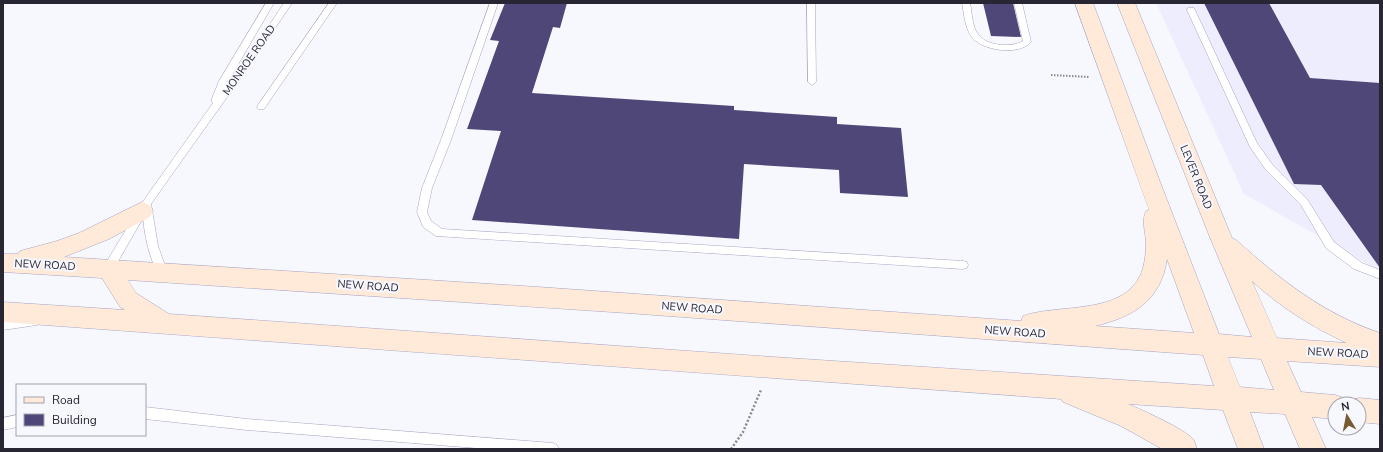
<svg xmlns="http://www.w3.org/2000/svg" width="1383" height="452" font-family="'Nunito Sans',sans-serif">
<rect width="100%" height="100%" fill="#f7f7fe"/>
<!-- built -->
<path fill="#eeedfe" d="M1156,3H1380V271L1244,194Z"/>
<!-- building -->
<path fill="#504779" d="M505,3H567L560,28L553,27L532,93L734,106V110L837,117V124L901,128L908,197L840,193L839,170L744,164L739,239L472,220L501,131L467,129L499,41L490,40Z
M983,3H1013L1021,37L991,36Z
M1204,3H1269L1310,78L1380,83V268L1321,185L1294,184Z"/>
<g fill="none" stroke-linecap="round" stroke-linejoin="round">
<defs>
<path id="lane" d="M266,3H274L225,87L252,51L284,3H292C247,71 198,137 151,204L158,246L167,271L166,274L162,275L158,274C149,256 145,238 143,218L112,272L108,273L104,272L103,269L104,266L144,200L213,103L211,101L219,81Z
M329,3H337L264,109H258L257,107L258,105Z
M490,3H498L451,140L432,188L427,212L431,221L442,229L963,261L967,262L968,265L967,268L963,269L436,236L423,227L417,212L422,188L441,140Z
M807,3H815L816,82L812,85L808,82Z
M962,3H970C972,13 972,26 978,34C986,46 1011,48 1023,41L1014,3H1022L1031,42C1019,56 981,51 971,36C965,27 964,14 962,3Z
M1188,8H1194L1195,10L1257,143L1272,164L1307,199L1334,242L1362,263L1380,270V279L1354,269L1326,248L1301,205L1266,170L1250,147L1187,10Z
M33,317L37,319L38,322L37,325L3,330V320Z
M145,407L247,419L553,443L557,445L559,449H489L247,430L145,419Z
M17,415V427L3,430V418Z"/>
<path id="secondary" d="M1075,3H1093L1162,187L1219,334L1252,337L1211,240L1117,3H1135L1232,238L1236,240C1281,280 1322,313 1380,333V367L1287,361L1301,392L1335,395L1344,398L1347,404H1335V419L1312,417L1326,449H1300L1285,414L1250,412L1264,449H1238L1223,410L1128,404C1142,410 1185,429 1194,440C1195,443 1196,446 1197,449H1162L1121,426L1063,402L1061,399L3,322V302L125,310L120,307L102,278L3,272V254H18L20,251L57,241L79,233L142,202L150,205L153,211L150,217L109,239L64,257L538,287L1021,321L1023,316C1059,303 1129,317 1143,268C1145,260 1146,252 1146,244C1146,233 1141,221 1146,211L1149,210ZM1167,259L1194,333L1095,326C1133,317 1161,301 1167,259ZM128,280L627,313L1203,355L1214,386L773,357L169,314L136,293ZM1252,281C1280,307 1312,327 1347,343L1277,338ZM1228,357L1261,359L1274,390L1240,387Z
M1359,398L1380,400V424L1359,422V404H1349L1350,401Z"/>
</defs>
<!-- lane casing -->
<use href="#lane" stroke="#a7a3c3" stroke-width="1"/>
<!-- secondary casing -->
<use href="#secondary" stroke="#a7a3c3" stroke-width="1"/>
<!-- path-far1 -->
<path stroke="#8a8993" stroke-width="2" stroke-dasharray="1.5 1.5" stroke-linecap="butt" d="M1051,75L1089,77"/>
<!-- path -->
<path stroke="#8a8993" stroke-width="2.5" stroke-dasharray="2 2" stroke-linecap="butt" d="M731,449L743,432L761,390"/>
<!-- lane -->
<use href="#lane" fill="#fff" fill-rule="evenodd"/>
<!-- secondary -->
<use href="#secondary" fill="#ffead9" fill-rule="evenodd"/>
</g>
<g text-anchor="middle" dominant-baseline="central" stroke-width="4" stroke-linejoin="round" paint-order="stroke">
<!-- street labels -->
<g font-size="11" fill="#282633" stroke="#f7f7fe">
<text transform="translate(249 60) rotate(-55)">MONROE ROAD</text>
<text transform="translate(1196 177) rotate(68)">LEVER ROAD</text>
<text transform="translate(45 265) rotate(3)">NEW ROAD</text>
<text transform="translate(368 286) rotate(4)">NEW ROAD</text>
<text transform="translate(692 308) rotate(4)">NEW ROAD</text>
<text transform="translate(1015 332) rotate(4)">NEW ROAD</text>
<text transform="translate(1338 353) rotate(3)">NEW ROAD</text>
</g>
</g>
<!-- border -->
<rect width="1383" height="452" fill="none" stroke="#282633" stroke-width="8"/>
<!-- legend -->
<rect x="16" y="384" width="130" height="52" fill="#f7f7fe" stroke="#a4a3ad"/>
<rect x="24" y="397" width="20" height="6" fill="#ffead9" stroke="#a4a3ad"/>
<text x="52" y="404" font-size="12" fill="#282633">Road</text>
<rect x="24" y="414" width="20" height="12" fill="#504779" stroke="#a4a3ad"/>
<text x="52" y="424" font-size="12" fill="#282633">Building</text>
<!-- north arrow -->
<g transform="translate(1347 416) rotate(350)"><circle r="19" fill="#f7f7fe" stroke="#a4a3ad"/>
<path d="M0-3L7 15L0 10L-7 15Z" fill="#7a5930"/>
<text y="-6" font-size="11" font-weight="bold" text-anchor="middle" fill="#282633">N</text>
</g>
</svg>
